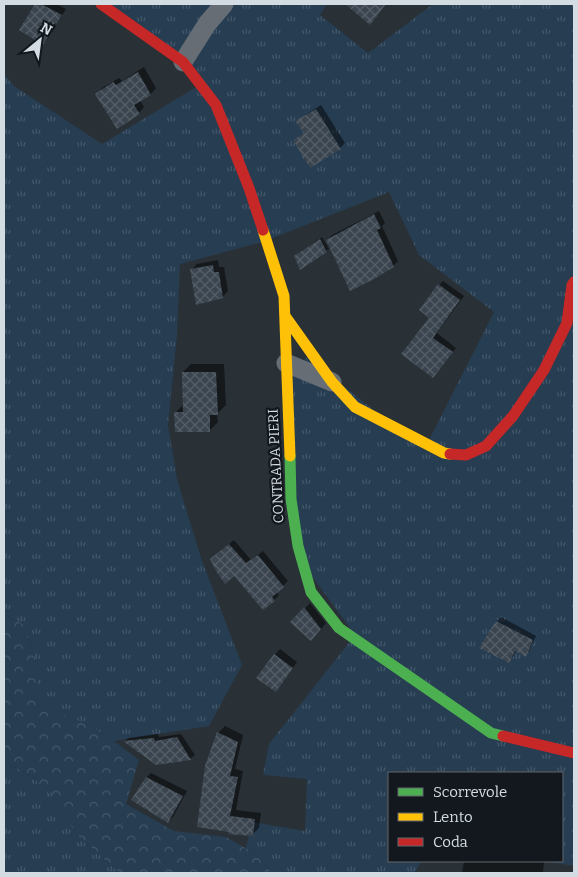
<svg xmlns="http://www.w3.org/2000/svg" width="578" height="877" font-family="Bitter,serif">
<defs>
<pattern id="grass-tufts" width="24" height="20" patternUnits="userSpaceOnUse" patternTransform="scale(1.25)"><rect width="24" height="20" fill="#263d52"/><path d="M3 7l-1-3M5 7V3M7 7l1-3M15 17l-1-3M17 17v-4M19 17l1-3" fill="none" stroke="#45586b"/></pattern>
<pattern id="forest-crowns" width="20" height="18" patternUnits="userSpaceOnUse" patternTransform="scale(1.25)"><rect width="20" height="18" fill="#263d52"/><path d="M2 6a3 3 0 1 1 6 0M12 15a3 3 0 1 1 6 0" fill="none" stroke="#45586b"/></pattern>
<pattern id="building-cross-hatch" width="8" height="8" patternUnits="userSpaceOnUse" patternTransform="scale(1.25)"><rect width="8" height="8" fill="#3a454f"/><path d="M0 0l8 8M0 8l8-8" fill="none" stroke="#565f68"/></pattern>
</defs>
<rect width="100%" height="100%" fill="#293036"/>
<!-- grass -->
<path fill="url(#grass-tufts)" d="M105,4H327L320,15L368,53L433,4H574V866L545,861H562V773H389V861H422L414,873H272L254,853L246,848L252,822L305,831L307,779L263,775L269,744L355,635L301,561L288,380L307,357L424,450L494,312L419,255L389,192L265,241L180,264L177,335L168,425L177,479L201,558L242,665L209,726L114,741L87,724L66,716L37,695L35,657L24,625L4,614V74L14,86L102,144L203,83Z
M4,763L17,768L50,790L76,834L120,873H4Z"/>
<!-- forest -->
<path fill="url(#forest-crowns)" d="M4,614L24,625L35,657L38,695L66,716L87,724L114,741L139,760L126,804L174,831L226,837L254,853L272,873H120L76,834L50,790L17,768L4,763Z"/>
<!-- shadow -->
<path fill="#0007" d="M36,4H56L66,9L48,38L43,44L20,29Z
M144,67L156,88L151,94L140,100L144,107L139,113L97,94L102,88L119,78L122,81Z
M321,105L345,143L340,148L310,166L294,140L305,132L297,122L302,117Z
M379,211L385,223L382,226L398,261L393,266L327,240L332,235Z
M322,237L329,249L300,268L295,256Z
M218,260L219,267H224L228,291L223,297L197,304L191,270L197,264Z
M443,281L464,296L437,333L456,348L433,376L431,317L439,285Z
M191,364H224L226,405L217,414L218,422L209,431L175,413L183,405V372Z
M234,540L251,560L263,551L288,581L276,592L279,595L274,600L216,555Z
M310,603L326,623L317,634L292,622Z
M501,617L536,636L529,651L525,655L516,650L513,657L509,661L481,648L497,621Z
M280,649L297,662L281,685L276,691L275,655Z
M225,726L243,735L235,769L243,771L236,810L261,813L259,828L253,834L230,832L218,733Z
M158,734L159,737L181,734L195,755L191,758L156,764L125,741L128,738Z
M151,773L187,791L173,817L168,822L146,778Z
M464,861H544L543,873H462Z"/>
<!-- building -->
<path fill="url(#building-cross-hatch)" d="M35,4H41L62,15L43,45L19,30Z
M345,4H386L370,25Z
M138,72L151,95L134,105L140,114L117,129L95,94L113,82L116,85Z
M316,109L341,149L310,168L293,140L304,133L295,121Z
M374,214L381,228L377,230L394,267L374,279L350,291L326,240Z
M320,239L327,252L300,270L294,256Z
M213,265L214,272H219L223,298L196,305L190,269Z
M438,284L460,300L433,338L453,352L433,378L401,354L429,318L419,310Z
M182,372H216L218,415H210V432H175L174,412H183Z
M229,544L246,563L258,555L284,587L272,597L275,601L263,610L234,576L225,584L216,571L210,559Z
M304,607L321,629L311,641L290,622Z
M496,621L533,640L526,657L515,651L509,663L479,648Z
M274,654L293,668L276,692L256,678Z
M217,732L238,742L230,776L238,777L230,816L255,819L253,836L228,834L229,832L197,827L205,766Z
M177,737L191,760L156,765L123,741L154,738L155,741Z
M146,777L183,796L168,823L131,800Z"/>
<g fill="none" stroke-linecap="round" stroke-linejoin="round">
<!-- street -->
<path stroke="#666d74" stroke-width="19" d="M183,62L207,24L224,4
M286,363L332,382"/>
<!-- fast -->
<path stroke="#4caf50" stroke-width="11" d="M290,456L291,499L298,546L311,592L339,628L491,733L503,736"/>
<!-- slow -->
<path stroke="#ffc107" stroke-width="11" d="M263,230L284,296L290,456
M285,316L332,382L355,407L444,453L450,454"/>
<!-- jam -->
<path stroke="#c62828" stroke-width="11" d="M101,4L183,62L216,105L249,188L263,230
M450,454L466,455L486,446L513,416L544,370L567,323L572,285L574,282
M503,736L574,753"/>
</g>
<g text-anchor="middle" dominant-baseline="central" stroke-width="4.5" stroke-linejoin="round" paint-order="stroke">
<!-- street labels -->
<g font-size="14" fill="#d4dce3" stroke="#12181d">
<text transform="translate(276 466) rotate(-93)">CONTRADA PIERI</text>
</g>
</g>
<!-- border -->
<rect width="578" height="877" fill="none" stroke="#d4dce3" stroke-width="10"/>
<!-- legend -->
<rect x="388" y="772" width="175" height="90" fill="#12181d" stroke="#60666c"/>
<rect x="398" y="788" width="25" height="8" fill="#4caf50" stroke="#60666c"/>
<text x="433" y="797" font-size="15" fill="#d4dce3">Scorrevole</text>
<rect x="398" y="813" width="25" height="8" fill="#ffc107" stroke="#60666c"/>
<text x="433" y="822" font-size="15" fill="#d4dce3">Lento</text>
<rect x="398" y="838" width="25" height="8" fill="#c62828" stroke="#60666c"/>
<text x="433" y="847" font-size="15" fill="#d4dce3">Coda</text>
<!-- north arrow -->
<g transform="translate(40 40) rotate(29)" stroke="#12181d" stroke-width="4" paint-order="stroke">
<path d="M0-4L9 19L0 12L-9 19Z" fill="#d4dce3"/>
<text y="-8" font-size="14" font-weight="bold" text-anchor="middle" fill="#d4dce3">N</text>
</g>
</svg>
